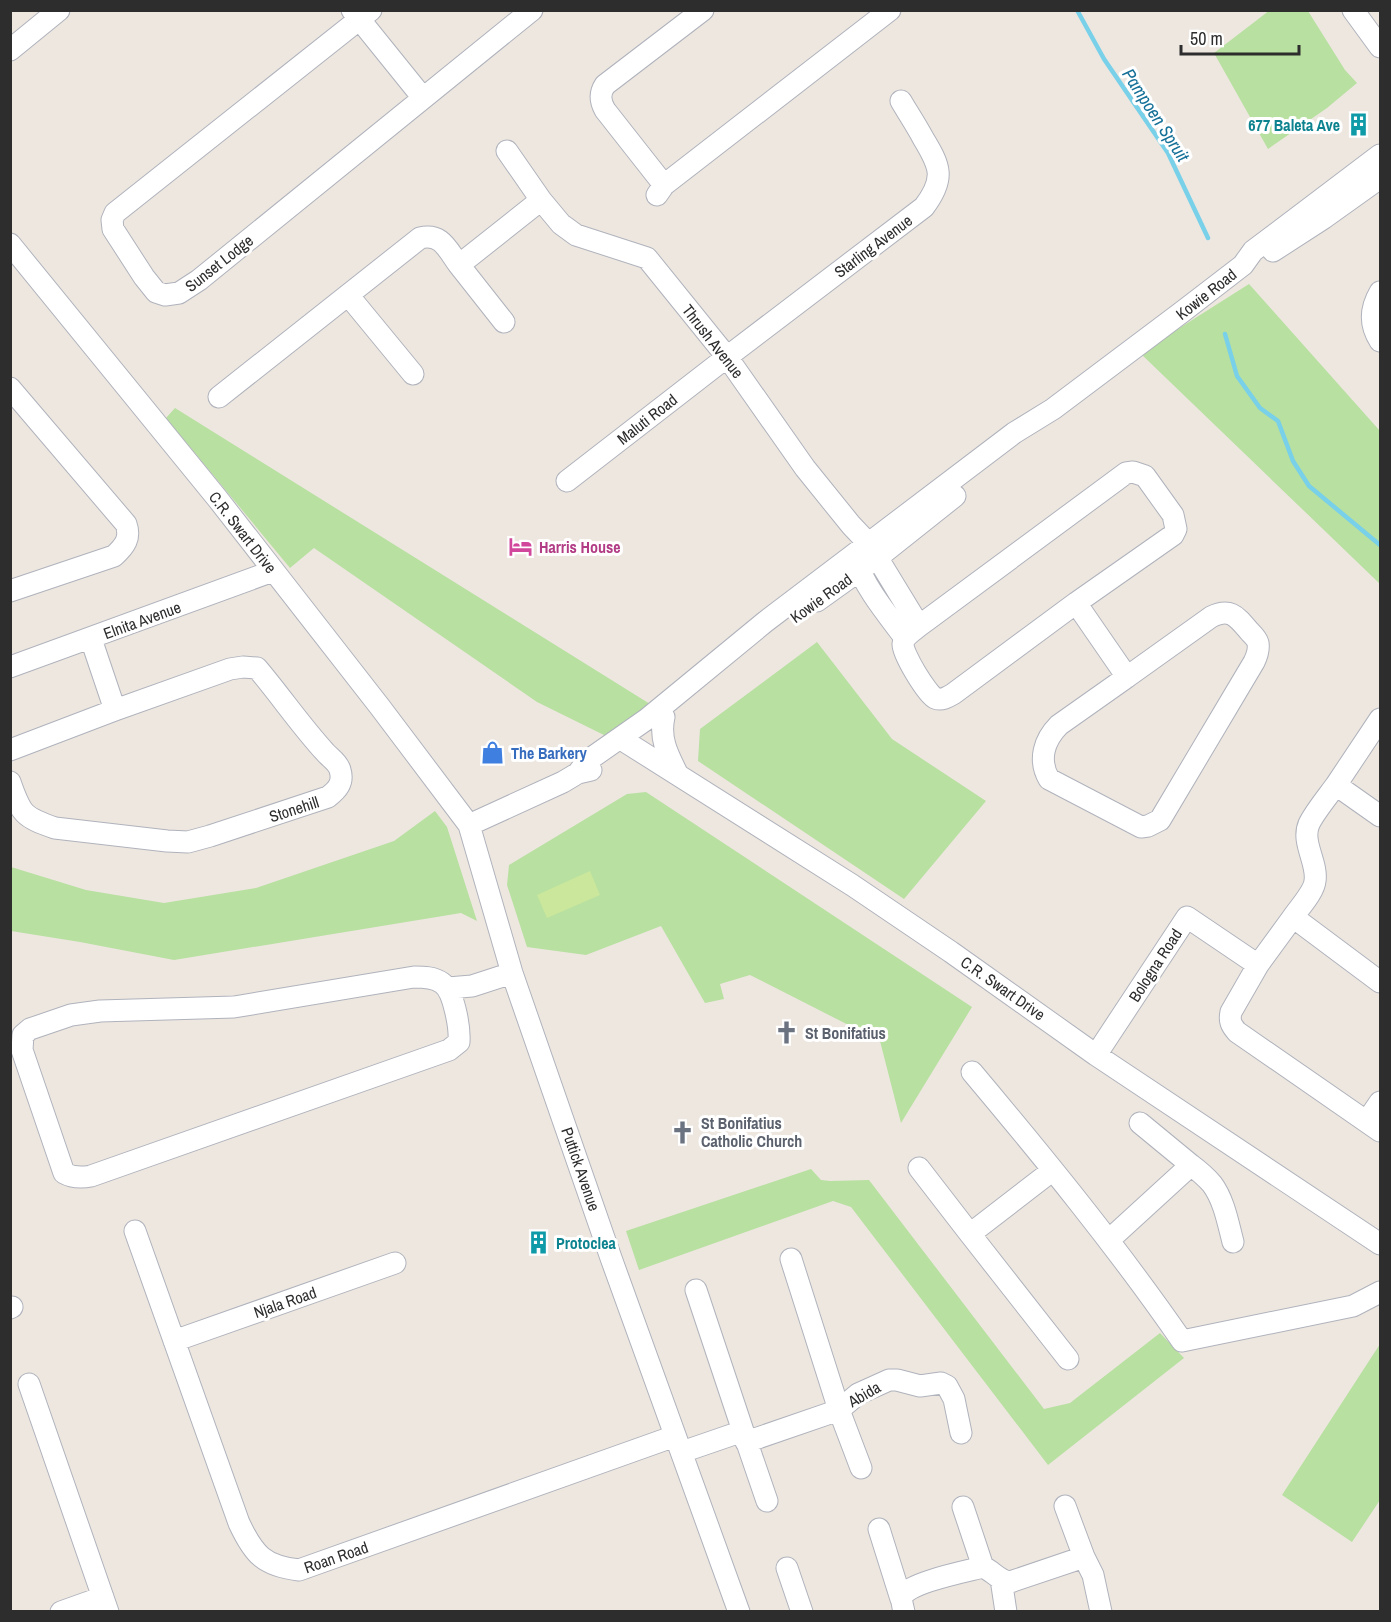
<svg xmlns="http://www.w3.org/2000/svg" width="1391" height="1622" font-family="'Archivo Narrow',sans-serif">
<rect width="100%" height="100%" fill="#ede7e0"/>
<!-- green -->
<path fill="#b8e0a0" d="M1270,10L1308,11L1345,70L1357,83L1327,108L1268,149L1214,53Z
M1249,284L1380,431V584L1140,353Z
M175,408L650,704L608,737L537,702L314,548L290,568L166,418Z
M817,642L892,739L986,801L904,899L698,761L700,729Z
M646,792L972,1007L901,1123L880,1041L750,975L720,984L724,999L705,1003L661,926L586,955L527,947L507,885L509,865L627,794Z
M435,811L447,827L477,921L461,913L174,960L80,942L11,931V867L86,890L164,903L256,888L394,841Z
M811,1169L821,1180L830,1181L869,1180L1044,1409L1070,1403L1160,1333L1184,1358L1048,1465L851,1207L833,1201L639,1270L626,1231Z
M1380,1344V1500L1352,1542L1282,1495Z"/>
<!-- pitch -->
<path fill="#cae79c" d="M590,871L600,895L547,918L537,895Z"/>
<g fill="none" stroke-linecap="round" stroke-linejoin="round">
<!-- stream -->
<path stroke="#79d0e9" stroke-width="4.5" d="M1077,10L1104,59L1168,153L1208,238
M1225,334L1237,376L1260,408L1278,421L1293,461L1309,486L1380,545"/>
<defs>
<path id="minor" d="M352,10L423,98
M371,10L115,213L112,220L113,229L144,277L156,292L165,295L179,293L199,280L532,10
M1353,10L1380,47
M10,50L59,10
M507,151L541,200
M664,185L890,10
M657,195L664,185L605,110C600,101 599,94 605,85L703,10
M10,244L217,498L380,707L469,825L512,973L611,1258L739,1612
M1273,251L1324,218L1380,178
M459,265L504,322
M1380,292C1370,309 1369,324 1380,341
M348,295L413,374
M10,388L126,524C131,538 125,546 114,556L10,591
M219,397L420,238C442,233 447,249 459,265L541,200L561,224L576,235L647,258L727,357L805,468L851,525L869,544L919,626
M1133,472L1145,476L1173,515L1176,529L1173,535L1076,603L953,694C948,697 941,701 935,698C927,694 902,653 903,644C904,636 913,631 919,626L1126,473Z
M567,481L727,357L924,207C946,178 940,166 923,138C916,125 908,113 901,101
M855,559C865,588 887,614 905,638
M817,601L877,558L955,496
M1076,603L1127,677L1211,617C1231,607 1237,617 1250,632C1253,635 1257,639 1258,643C1259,649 1257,656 1254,662L1160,820L1148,826L1141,827L1049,779C1038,760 1044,740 1059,725L1127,677
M91,639L115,710
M10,667L273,571
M664,717C659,739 668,755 678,775
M621,739L852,885L951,952L1096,1055L1380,1244
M10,750L115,710L230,669L243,667L257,668C280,695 301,726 325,752C330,758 338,762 340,770C344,783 337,790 328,797L210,836L188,842L167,841L55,828C23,817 21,814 10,782
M578,773L587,761L647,719L765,622L1014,433L1053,409L1182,312L1243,265L1253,251L1380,155
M1336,785L1380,719
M469,825L563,782L578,773L591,770
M1293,917C1299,908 1314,892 1315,881C1318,863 1301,842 1309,824C1314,813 1328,796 1336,785L1380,816
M1258,965L1293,917L1380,982
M414,977C423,977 434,977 442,983C454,991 460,1028 459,1042L449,1050L91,1176C81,1178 73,1178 64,1173L22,1050L23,1035L30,1029L71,1015L100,1011L234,1007Z
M448,988L472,986L512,973
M1096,1055L1187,917L1258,965L1231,1012C1229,1021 1231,1025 1237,1032L1380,1131
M972,1072C1045,1159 1117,1247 1182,1341L1353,1306L1380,1292
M1367,1121L1380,1102
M1191,1165C1199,1171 1206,1177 1212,1184C1224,1200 1228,1223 1233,1242
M919,1168L970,1234L1053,1170
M135,1231L239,1523C254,1555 264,1566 299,1570L675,1436
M970,1234L1068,1359
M1109,1240L1191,1165L1140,1123
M791,1259L839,1410L861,1468
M10,1308L12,1307
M174,1341L395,1263
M29,1384L108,1612
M743,1431L767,1501
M746,1442L839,1410L858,1394L889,1380H897L920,1386L941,1383L947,1386L954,1399L961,1433
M682,1452L743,1431L696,1290
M1065,1506L1084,1557
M963,1507L983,1567
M879,1529L901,1599
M787,1568L802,1612
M1001,1579L1006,1612
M61,1612L103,1597
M904,1612C903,1607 901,1601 902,1597C906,1583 968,1571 983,1567C993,1571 999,1581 1010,1582L1084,1557L1093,1575L1101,1612"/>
</defs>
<!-- minor casing -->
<use href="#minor" stroke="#b0b3bc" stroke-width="23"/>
<!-- minor -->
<use href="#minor" stroke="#fff" stroke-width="21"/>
</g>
<!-- icons -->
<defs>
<symbol id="building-bare" viewBox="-9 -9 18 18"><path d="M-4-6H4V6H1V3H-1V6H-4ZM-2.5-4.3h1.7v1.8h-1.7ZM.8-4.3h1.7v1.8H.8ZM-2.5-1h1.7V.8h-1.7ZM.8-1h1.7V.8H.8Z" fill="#0f9aa8" stroke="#fff" stroke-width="2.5" paint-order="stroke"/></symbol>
<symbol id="hotel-bare" viewBox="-9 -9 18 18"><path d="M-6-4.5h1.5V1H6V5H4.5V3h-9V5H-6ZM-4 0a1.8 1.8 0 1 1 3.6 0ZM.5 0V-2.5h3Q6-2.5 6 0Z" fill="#d1479c" stroke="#fff" stroke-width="2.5" paint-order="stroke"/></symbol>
<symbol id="shop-bare" viewBox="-9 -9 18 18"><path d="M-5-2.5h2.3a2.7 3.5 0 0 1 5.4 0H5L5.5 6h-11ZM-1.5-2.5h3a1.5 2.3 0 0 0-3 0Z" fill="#3f7fe0" stroke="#fff" stroke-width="2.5" paint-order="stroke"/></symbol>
<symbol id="church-bare" viewBox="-9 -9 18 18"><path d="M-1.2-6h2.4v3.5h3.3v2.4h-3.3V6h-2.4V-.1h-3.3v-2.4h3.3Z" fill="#6b7280" stroke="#fff" stroke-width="2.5" paint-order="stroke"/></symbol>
</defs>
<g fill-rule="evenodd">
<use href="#building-bare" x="1342" y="108" width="33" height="33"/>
<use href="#hotel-bare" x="504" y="530" width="33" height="33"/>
<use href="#shop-bare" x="476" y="736" width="33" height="33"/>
<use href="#church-bare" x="770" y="1016" width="33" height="33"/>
<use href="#church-bare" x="666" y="1116" width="33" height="33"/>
<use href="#building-bare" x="522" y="1226" width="33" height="33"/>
</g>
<g text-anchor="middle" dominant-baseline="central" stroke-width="6" stroke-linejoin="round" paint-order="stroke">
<!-- culture labels -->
<g font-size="16" font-weight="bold" fill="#0d838f" stroke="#fff" text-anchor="end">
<text x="1340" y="125">677 Baleta Ave</text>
<text x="556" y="1243" text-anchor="start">Protoclea</text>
</g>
<!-- street labels -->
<g font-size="16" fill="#2d2d2d" stroke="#fff">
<text transform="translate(873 246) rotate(-37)">Starling Avenue</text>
<text transform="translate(219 263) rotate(-38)">Sunset Lodge</text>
<text transform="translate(1206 294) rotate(-38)">Kowie Road</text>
<text transform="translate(713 341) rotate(52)">Thrush Avenue</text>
<text transform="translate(647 419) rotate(-38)">Maluti Road</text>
<text transform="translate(243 532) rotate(52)">C.R. Swart Drive</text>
<text transform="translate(821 598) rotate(-36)">Kowie Road</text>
<text transform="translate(142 620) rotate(-20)">Elnita Avenue</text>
<text transform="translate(294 809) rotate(-18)">Stonehill</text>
<text transform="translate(1155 965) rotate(-57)">Bologna Road</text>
<text transform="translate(1003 988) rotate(35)">C.R. Swart Drive</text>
<text transform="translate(581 1169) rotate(71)">Puttick Avenue</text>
<text transform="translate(285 1302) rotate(-19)">Njala Road</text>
<text transform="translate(864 1394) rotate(-30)">Abida</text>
<text transform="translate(336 1557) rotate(-19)">Roan Road</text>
</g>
<!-- hotel labels -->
<g font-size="16" font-weight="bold" fill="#b23c85" stroke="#fff" text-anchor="start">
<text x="539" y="547">Harris House</text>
</g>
<!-- shop labels -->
<g font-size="16" font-weight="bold" fill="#366cbe" stroke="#fff" text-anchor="start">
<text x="511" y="753">The Barkery</text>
</g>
<!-- worship labels -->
<g font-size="16" font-weight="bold" fill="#5b616d" stroke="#fff" text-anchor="start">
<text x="805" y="1033">St Bonifatius</text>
<text x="701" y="1123">St Bonifatius<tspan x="701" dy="18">Catholic Church</tspan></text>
</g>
<!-- water labels -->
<g font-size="18" font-style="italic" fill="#157098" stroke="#fff">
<text transform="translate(1156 115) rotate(57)">Pampoen Spruit</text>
</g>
</g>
<!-- border -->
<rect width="1391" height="1622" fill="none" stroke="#2d2d2d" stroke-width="24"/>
<!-- scale -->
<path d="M1181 45v9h118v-9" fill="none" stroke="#2d2d2d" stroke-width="3"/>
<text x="1190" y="45" font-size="18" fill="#2d2d2d" stroke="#ffffff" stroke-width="4.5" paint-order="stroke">50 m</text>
</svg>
